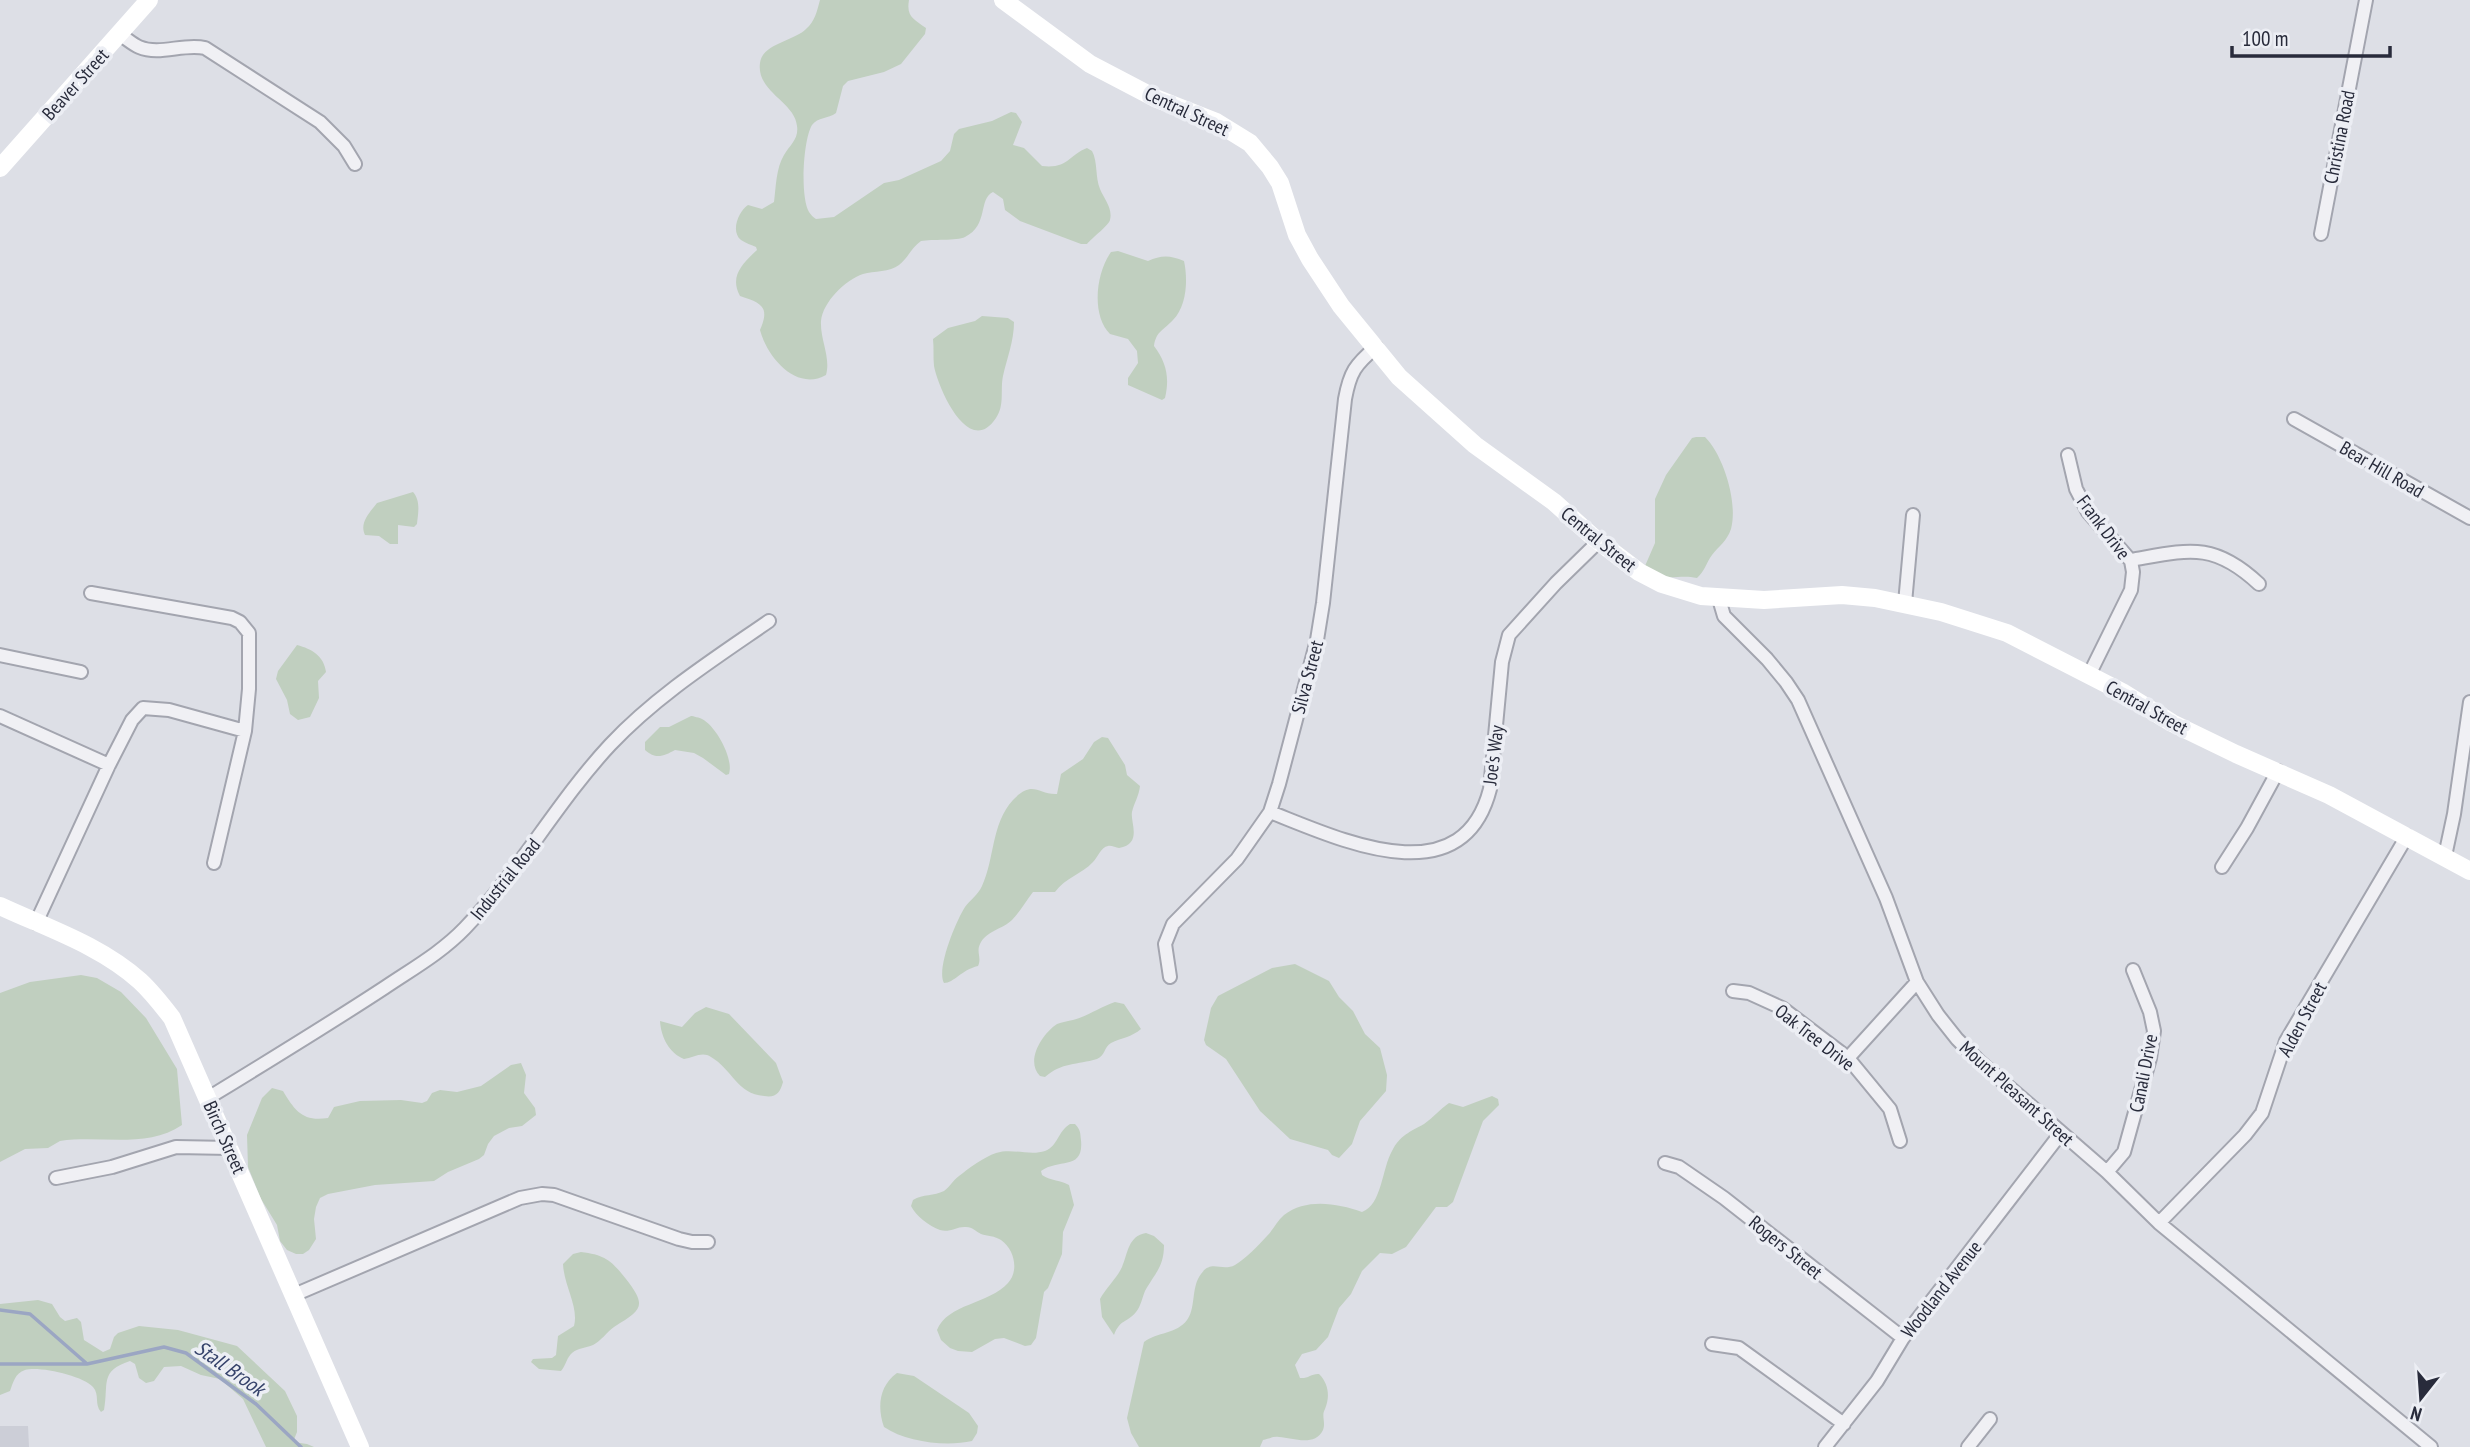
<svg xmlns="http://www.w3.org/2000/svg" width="2470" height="1447" font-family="'PT Sans Narrow',sans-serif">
<rect width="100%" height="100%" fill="#dddfe6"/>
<!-- built -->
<path fill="#ccced7" d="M0,1426H28L29,1447H0Z"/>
<!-- green -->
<path fill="#c0cfbf" d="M820,0H909C906,17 914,19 926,28L925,34L901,64L884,72L848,81L843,86L836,113C828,119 818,117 812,125C803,140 800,197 809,212C811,215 813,217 816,219L834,217L884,183L899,180L941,161L950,151L954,134L959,129L992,121L1011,112L1016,113L1022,122L1013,145L1024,148L1042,166C1068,169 1069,155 1087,148L1092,151C1098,162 1095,177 1100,189C1104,199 1113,208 1110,220C1109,225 1092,238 1087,244H1081L1020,221L1005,210L1003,199L993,192C978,199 989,225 965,237C957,241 932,239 921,241C912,247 908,258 899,265C890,272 874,271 863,274C845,280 823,302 821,321C820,340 831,357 826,375C796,392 767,357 760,330C770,307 762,303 740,296C729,276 743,263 757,250L756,247C752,245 745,243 741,240C730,231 739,211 748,205L762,209L774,202C776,187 776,168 784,155C790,145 799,139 797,126C795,102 756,92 760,63C762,44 794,41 806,29C815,21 817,11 820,0Z
M1118,251L1148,261C1161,255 1170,255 1184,261C1188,279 1187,306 1173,320C1164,330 1156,331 1154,346C1166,362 1170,377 1165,398L1162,400L1128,385V378L1138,363L1137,351L1128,339L1110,334C1091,315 1096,273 1111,252Z
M982,316L1008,318L1014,322C1014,341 1007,358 1003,376C1000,390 1005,405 996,418C969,459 938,388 934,366C933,357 934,348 933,339L948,328L975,321Z
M1696,437H1705C1724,456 1738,503 1731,529C1727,541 1719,546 1712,555C1706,563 1705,571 1697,578C1676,573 1665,585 1645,566L1655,543V499L1666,475L1692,438Z
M413,492C421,501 418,513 417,524L414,527L398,525V544H390L379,536L365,535C359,523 370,512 377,503Z
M297,645C312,649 324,656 326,672L318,681L319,698L310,717L298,720L290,714L287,700L276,679L278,671Z
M691,716C693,716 700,718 702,719C716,726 734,759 729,774L726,775L703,758L694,753L675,750C664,756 656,760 645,750V742L660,727H669Z
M1102,737L1108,738L1125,765L1127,775L1140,786C1139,796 1134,803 1132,812C1130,822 1143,844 1119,848C1116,848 1111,845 1108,846C1101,847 1098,857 1093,862C1082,874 1065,878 1055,892H1033C1026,901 1020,912 1012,920C1003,929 986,931 980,944C976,952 982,958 978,966C961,970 954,983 944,983C936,969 956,921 965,907C970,900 978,895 982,886C995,858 991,824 1013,800C1033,779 1038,795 1057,794L1061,774L1083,759L1094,742Z
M1295,964L1329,981L1339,997L1353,1011L1365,1034L1380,1048L1387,1075L1386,1091L1360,1121L1352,1144L1339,1158L1332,1155L1328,1150L1290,1139L1260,1111L1226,1059L1206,1045L1204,1040L1211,1008L1218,996L1272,968Z
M81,975L97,978L121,992L146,1018L177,1069L182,1125C147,1149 100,1135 60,1141L48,1148L25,1149L0,1162V993L30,982Z
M1115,1002L1124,1004L1141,1029C1132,1037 1121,1038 1111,1043C1104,1047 1105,1056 1097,1059C1077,1065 1062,1062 1045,1077L1040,1076C1025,1061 1042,1034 1057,1024C1062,1022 1068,1021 1073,1020C1088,1016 1100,1007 1115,1002Z
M706,1007L729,1014L776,1063L783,1082C780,1093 776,1098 764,1096C737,1094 732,1069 711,1057C702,1051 693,1058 684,1059C669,1053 661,1037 660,1021L682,1027L695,1013Z
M521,1063L526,1075L524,1093L535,1108L536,1115L522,1126L509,1128L494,1136L488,1144L484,1155L479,1159L448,1172L434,1181L375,1185L328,1194L320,1198L316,1207L314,1219L316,1239L309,1250L303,1254H296L287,1250L280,1241L277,1225L261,1199L248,1167L247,1135L262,1098L272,1088L283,1091C295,1111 303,1122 328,1118L334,1107L360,1101L401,1100L422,1103L427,1101L432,1093L440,1090L457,1092L481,1086L511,1065Z
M1492,1096L1498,1099L1499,1105L1483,1121L1453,1202L1447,1207H1436L1406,1247L1392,1254L1380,1253L1362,1271L1351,1294L1339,1308L1328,1337L1316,1350L1302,1354L1295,1365L1300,1378C1308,1379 1312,1373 1319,1374C1329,1384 1330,1397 1325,1409C1321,1416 1326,1422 1323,1430C1315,1447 1293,1438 1279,1437C1273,1436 1268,1439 1263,1440L1260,1447H1139L1131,1433L1127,1418L1144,1342C1157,1332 1177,1334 1187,1320C1195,1310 1192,1291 1198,1279C1210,1256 1220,1273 1235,1265C1246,1258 1258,1246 1267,1236C1273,1230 1277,1221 1284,1215C1306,1198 1337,1203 1362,1212C1382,1205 1382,1168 1392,1151C1400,1135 1410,1132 1424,1124C1433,1118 1440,1109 1449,1103L1463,1107Z
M1070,1124H1075C1081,1131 1080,1132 1081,1140C1084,1171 1059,1158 1041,1171L1042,1175C1051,1181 1061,1180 1069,1185L1074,1205L1063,1232L1062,1254L1048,1288L1044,1292L1036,1338L1031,1345L1025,1346L1004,1338L995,1339L972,1352L958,1351L950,1348L941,1340L937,1330C947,1304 989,1304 1008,1283C1019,1271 1015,1250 1001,1240C995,1236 987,1236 981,1234C975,1231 973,1227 966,1227C957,1226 950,1233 940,1230C929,1226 916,1216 911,1206L913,1200C923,1194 934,1196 944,1191C950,1187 953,1180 959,1176C969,1168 984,1157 996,1153C1012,1148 1030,1156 1045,1151C1058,1146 1058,1131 1070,1124Z
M1146,1233L1154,1236L1164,1245C1164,1267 1155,1273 1145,1291C1142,1298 1141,1306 1136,1312C1127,1323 1120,1319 1114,1335L1102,1317L1100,1299C1106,1288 1117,1278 1122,1267C1128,1253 1128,1236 1146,1233Z
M581,1252C605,1255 611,1260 626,1279C648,1307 641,1310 614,1327C607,1332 601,1341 593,1345C586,1348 578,1348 572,1353C567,1357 566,1365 561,1371L539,1369L531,1362L533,1359L552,1358L556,1355L558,1336L574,1326C579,1307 564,1286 563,1264L573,1254Z
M38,1300L52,1304L60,1317L65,1321L77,1318L81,1322L84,1340L103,1352L110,1349L114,1337L118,1333L139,1326L178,1330L237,1346L285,1391L297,1416V1432L293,1442L307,1444L314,1447H266L243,1399L220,1379L201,1375L181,1366L164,1367L154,1381L146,1383L139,1378L135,1364L130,1361C99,1371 109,1384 104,1410L101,1412C94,1404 100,1395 93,1387C83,1376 40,1366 25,1370C15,1373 13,1383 10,1391L0,1395V1304Z
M897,1373L914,1376L969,1413L978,1426L977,1433L972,1441C946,1447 906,1442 884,1427C877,1407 879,1386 897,1373Z"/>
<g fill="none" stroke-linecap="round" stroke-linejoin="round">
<!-- stream -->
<path stroke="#9ba6c3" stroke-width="3.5" d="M0,1310L30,1314L86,1363
M0,1364H87L164,1347L186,1353L256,1404L301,1447"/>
<defs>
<path id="street" d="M119,34C126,38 132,44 139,47C160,56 183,43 205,48L320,122L344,146L355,164
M2321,234L2366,0
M2294,419L2470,518
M2068,455L2076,489L2088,512L2131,561L2133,572L2131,590L2089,675
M2131,560C2188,550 2213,541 2259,584
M91,593L232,618L240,622L249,633V689L245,731L214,863
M1719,599L1724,616L1767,659L1786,682L1798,700L1886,898L1917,982L1938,1015L1957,1039L1979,1061L2107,1172L2159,1223L2431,1447
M1905,603L1913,515
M0,655L81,672
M0,716L109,765L132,720L143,708L169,710L245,731
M1270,812C1339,839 1462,898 1490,789L1502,662L1509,635L1556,583L1599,541
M2445,856L2454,814L2470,702
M2222,867L2247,828L2278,771
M36,923L109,765
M1170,977L1165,944L1173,924L1237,859L1270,812L1279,784L1317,640L1323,603L1345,399C1350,372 1355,365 1376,347
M1733,991L1749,993L1782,1008L1848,1058L1890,1109L1900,1141
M1848,1058L1917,982
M208,1098C267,1062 326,1026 384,988C412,969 441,953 465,928C519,872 557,802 610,745C656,696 714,659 769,621
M1665,1163L1679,1167L1724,1198L1903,1338
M2107,1172L2124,1152L2150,1058L2154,1031L2150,1012L2133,970
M56,1178L112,1167L176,1147L230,1148
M2159,1223L2245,1135L2262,1113L2286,1041L2407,836
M294,1295L520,1198L542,1194L554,1195L679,1239L692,1242H708
M1712,1344L1739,1348L1844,1424
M1825,1447L1877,1381L1903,1338L2061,1133
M1968,1447L1990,1419"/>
</defs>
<!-- street casing -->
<use href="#street" stroke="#a3a5af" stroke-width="16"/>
<!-- street -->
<use href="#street" stroke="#f0f0f4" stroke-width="12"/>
<!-- secondary -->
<path stroke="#fff" stroke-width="18" d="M1003,0L1090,64L1155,98L1216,122L1250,143L1270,167L1280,183L1297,235L1310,259L1341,306L1399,377L1475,445L1554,502L1593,537L1639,572L1662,584L1701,596L1764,600L1842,595L1875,598L1941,612L2007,633L2122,692L2172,723L2236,754L2329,795L2470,871
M0,168L149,0
M0,906C47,928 100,945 140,981C152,992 162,1005 172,1018L360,1447"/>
</g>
<g text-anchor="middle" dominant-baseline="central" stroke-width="7" stroke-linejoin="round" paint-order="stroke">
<!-- street labels -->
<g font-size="19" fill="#282b3b" stroke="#eceef4">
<text transform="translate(75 84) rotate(-48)">Beaver Street</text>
<text transform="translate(1187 111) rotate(25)">Central Street</text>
<text transform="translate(2339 137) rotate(-79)">Christina Road</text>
<text transform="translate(2382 469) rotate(30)">Bear Hill Road</text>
<text transform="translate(2104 527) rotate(53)">Frank Drive</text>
<text transform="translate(1599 539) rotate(39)">Central Street</text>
<text transform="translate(1307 677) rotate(-75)">Silva Street</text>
<text transform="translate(2147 707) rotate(29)">Central Street</text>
<text transform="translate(1493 755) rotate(-83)">Joe's Way</text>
<text transform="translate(505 879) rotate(-51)">Industrial Road</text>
<text transform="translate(2302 1019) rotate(-62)">Alden Street</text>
<text transform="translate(1815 1037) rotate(38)">Oak Tree Drive</text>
<text transform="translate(2143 1073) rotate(-79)">Canali Drive</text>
<text transform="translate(2017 1093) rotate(42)">Mount Pleasant Street</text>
<text transform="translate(225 1137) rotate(66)">Birch Street</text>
<text transform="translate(1786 1247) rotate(39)">Rogers Street</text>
<text transform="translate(1941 1289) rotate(-52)">Woodland Avenue</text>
</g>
<!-- water labels -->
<g font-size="21" font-style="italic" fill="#36436b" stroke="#eceef4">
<text transform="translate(230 1368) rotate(35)">Stall Brook</text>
</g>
</g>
<!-- north arrow -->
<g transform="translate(2421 1398) rotate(197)" stroke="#eceef4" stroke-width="5" paint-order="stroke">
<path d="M0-5L12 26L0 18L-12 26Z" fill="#282b3b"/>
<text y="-10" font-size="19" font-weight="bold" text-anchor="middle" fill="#282b3b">N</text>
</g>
<!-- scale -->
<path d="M2232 46v10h158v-10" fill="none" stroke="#282b3b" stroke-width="3.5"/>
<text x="2242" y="46" font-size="21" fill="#282b3b" stroke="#eceef4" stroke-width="5" paint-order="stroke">100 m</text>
</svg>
